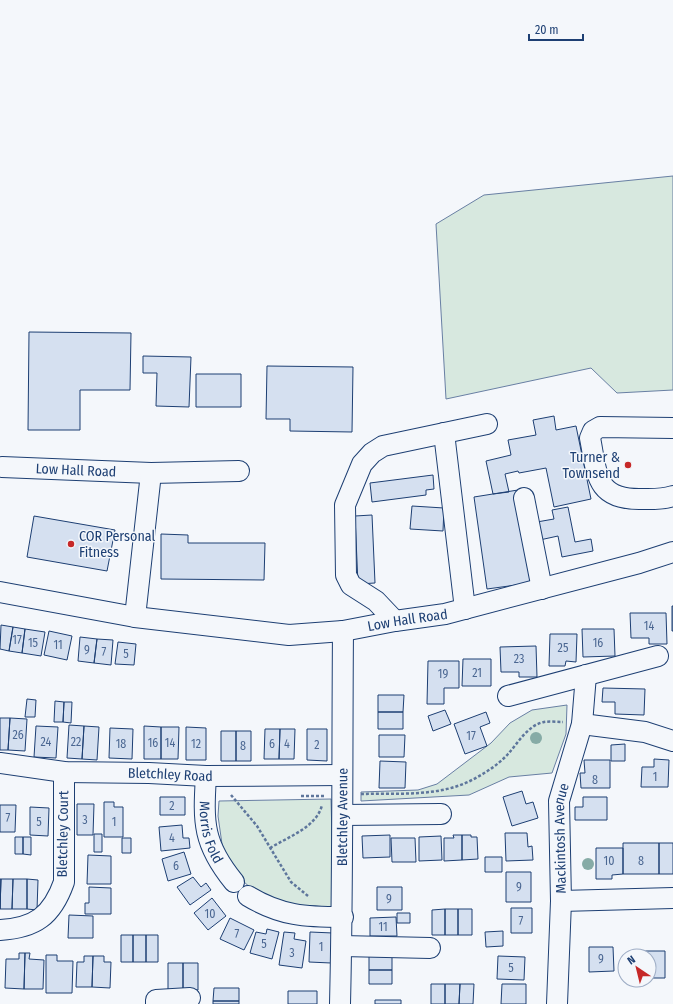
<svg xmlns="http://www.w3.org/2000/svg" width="673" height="1004" font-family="'Fira Sans Condensed',sans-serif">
<rect width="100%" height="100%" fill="#f4f7fb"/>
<!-- green -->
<path fill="#d7e8df" stroke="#687fa3" d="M673,176V390L617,393L591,368L446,399L436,224L484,195Z
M567,705L566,734L552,773L509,777L469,795L361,801V792L418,790L437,784L491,743L510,723L532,710Z
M331,799L334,910L305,912L253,890L243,881L227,857L222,844L218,816L219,801Z"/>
<!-- building -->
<path fill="#d5e0f0" stroke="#1d3f73" d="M29,332L131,333L130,390H80V430H28Z
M143,356L191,357L189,407L156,406L157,373H143Z
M267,366L353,367L352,432L290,431V419H266Z
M196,374H241V407H196Z
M554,416L556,430L576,426L591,499L554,507L546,468L519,473L518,471L505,474L509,492L493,494L486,461L511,455L508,440L536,435L533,420Z
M433,475L434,489L426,490V495L372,502L370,483Z
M518,490L531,583L487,589L474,497Z
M412,506L444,508L443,531L410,529Z
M568,507L575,542L591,539L593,551L562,557L558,536L535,541L531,523L554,519L552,510Z
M372,515L375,583L358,584L355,516Z
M34,516L115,530L107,571L27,557Z
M161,534L188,535V543H265L264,580L161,579Z
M672,606H673V631H672Z
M630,613H666L667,644H649V638H631Z
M1,625L13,627L9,651L0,649Z
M13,627L25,629L22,653L9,651Z
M25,629L45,632L41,656L22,653Z
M582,629H614L615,656L583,657Z
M49,631L72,636L67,660L44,655Z
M550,634H577L576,662L566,661L565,666H549Z
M80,637L97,639L94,663L78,661Z
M97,639L113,640L111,665L94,663Z
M118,642L136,644L134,665L115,664Z
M536,646L537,677H519V672H501L500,647Z
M463,659H491V686H462Z
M428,661H459V688H444V704H427Z
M603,688L645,689L644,715L615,714V702H602Z
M378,695H404L403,712H378Z
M27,699L36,700L35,717H25Z
M55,701L64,702L63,722H54Z
M64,702H72L71,723L63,722Z
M445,710L451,724L433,731L428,716Z
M378,712H403V729H378Z
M486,712L490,723L480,727L487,746L465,754L454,724Z
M0,718H10L8,750H0Z
M10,718L27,719L25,751L8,750Z
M69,725L84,726L82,759L67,758Z
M36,726L58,727L56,758L34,757Z
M84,726L99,727L97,760L82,759Z
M144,726L161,727V759H144Z
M161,727H179L178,759H161Z
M186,727L206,728V760H186Z
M110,728L133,729L132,759L109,758Z
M265,729H280L279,759H264Z
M280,729H295L294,759H279Z
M307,729H327V761L307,760Z
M221,731H236V761H221Z
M236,731H251V761H236Z
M379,735H405L404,757H379Z
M625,744V761H611V745Z
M654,759L669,760L668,787H641L642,767H654Z
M584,760H610V788H581L580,773H585Z
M380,761L406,762L405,788H379Z
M522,791L526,804L533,802L538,818L512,826L503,797Z
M160,797H185V815H160Z
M583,797H607V820H575V807H583Z
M104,802H114V807H123V837H104Z
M77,804H94L93,835H77Z
M0,805H16L15,832H0Z
M30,807L49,808L48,836L30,835Z
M182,825L183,838H189L190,848L161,851L159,827Z
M505,833H527L528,847L532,846L533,860L506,861Z
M94,834H102V852H94Z
M390,835V857L363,858L362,836Z
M453,835H462V860L444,861V838H454Z
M462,835H471V837H477L478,859L462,860Z
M441,836L442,860L419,861V837Z
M15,837H23V854H15Z
M23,837H31V855L23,854Z
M122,838H131V853H122Z
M391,838H415L416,862H392Z
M623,843H659V874H623Z
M659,843H673V874H659Z
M596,848H623V874L612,875V879H596Z
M184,852L191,874L168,881L162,859Z
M88,855L111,856V884H87Z
M485,857H502V872H485Z
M506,872H531V902H506Z
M193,877L201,887L206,883L211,890L190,905L177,887Z
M0,879H1L0,909Z
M1,879H13L12,909H0Z
M13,879H27V909H12Z
M27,879L38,880L37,910L27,909Z
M89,887L111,888V914H85V903H89Z
M377,887H402V910H377Z
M212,898L226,916L208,930L194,913Z
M511,908H532V933H511Z
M445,909V935H432V910Z
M445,909H458V935H445Z
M458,909H472V935H458Z
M397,913H410V923H397Z
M69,915L93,916V938H68Z
M396,917L397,936H370V918Z
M230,918L254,930L244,950L220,939Z
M267,929L279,932L272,959L250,953L256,932L266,934Z
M503,931V946L486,947L485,932Z
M284,932L295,933L294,939L306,941L302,968L279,965Z
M310,932L333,933L331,963L309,962Z
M121,935H133V962H121Z
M133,935H146V962H133Z
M146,935H158V962H146Z
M589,947H613L614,971L589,972Z
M637,951H665V978H649V956H637Z
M19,953H25L24,989L5,988L6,959H19Z
M25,953H30L29,959L44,960L43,989H24Z
M46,955H57V961H73L72,993H46Z
M392,955V970H369V956Z
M84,956H93L92,987H76L77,962H84Z
M93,956H104V962H111L110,988L92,987Z
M498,956L525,957L524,980L497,979Z
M168,963H183V990H168Z
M183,963H198V990H183Z
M369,970H392V984H369Z
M431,984H445V1004H431Z
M445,984H460L459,1004H445Z
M460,984H474L473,1004H459Z
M502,984H526V1004H501Z
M214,988H239V1001H213Z
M288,991H317V1004H288Z
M375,1000H401V1004H375Z
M213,1001H239V1004H213Z"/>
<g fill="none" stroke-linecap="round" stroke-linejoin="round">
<defs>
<g id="minor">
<path d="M673,428L600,427L593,431L590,438C597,473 595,499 639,499C651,499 662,500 673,496"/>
<path d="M444,433L465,609"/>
<path id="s1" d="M2,467L151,473L239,471"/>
<path d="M524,498L542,589"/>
<path id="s2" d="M0,592L135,617L289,635L343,631L395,621L445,614L639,563L673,552"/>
<path d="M135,617L151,473"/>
<path d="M395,621L376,601L351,585L346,575L345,505L362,464L372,453L383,446L487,424"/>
<path d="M508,696L658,656"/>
<path d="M582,724L645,732L673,741"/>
<path id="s3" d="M0,763L64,772L149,773L206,776L341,775"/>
<path id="s4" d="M206,776C203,823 203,844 234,882"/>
<path d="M343,815L441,814"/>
<path d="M248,896C281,916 306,917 343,917"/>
<path d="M561,901L673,898"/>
<path d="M0,930C35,928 52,916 64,882V772"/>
<path d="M342,946L430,948"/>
<path d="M156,1004V1000L190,998"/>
<path id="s5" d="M340,1004C343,880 342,755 343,631"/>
<path id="s6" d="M557,1004L561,901L559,801L582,724L586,675"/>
</g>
</defs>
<!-- minor casing -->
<use href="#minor" stroke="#1d3f73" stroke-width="22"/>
<!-- path -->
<path stroke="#5e769c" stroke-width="2.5" stroke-dasharray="3 2" stroke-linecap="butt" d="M361,794C397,793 437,797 470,781C484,774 498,765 508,754C518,743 528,725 544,722C550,721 557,722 563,722
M231,795L257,826L291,882L308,896
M301,796H324
M270,848C288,837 317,827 322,805"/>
<!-- minor -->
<use href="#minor" stroke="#f4f7fb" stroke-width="20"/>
</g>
<!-- trees -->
<g fill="#86aba6">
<circle cx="536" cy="738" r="6"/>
<circle cx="588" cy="864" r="6"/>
</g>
<!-- markers -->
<g fill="#c62828" stroke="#f4f7fb" stroke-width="1.5">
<circle cx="628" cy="465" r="4"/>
<circle cx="71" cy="544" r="4"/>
</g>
<g text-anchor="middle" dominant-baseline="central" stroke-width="3" stroke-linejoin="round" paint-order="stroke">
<!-- number labels -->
<g font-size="12" fill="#4b6792">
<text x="649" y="626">14</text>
<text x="17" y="640">17</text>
<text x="33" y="643">15</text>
<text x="598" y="643">16</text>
<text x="58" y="645">11</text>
<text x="563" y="648">25</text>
<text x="87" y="650">9</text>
<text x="104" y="652">7</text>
<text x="126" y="654">5</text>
<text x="519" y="659">23</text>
<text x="477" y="673">21</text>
<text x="443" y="674">19</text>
<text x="18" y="735">26</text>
<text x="471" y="736">17</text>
<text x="46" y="742">24</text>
<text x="76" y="742">22</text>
<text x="153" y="743">16</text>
<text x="170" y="743">14</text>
<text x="121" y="744">18</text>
<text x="196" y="744">12</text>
<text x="272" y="744">6</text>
<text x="287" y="744">4</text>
<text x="317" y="745">2</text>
<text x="243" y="746">8</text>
<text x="655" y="777">1</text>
<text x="595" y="780">8</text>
<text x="172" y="806">2</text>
<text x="8" y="818">7</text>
<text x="85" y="820">3</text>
<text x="39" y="822">5</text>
<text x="114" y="822">1</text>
<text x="172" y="838">4</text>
<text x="609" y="861">10</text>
<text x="641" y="861">8</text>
<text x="176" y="866">6</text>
<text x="519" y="887">9</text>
<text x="389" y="899">9</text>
<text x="210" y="914">10</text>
<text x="521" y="921">7</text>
<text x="383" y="927">11</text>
<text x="237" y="934">7</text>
<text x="264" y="944">5</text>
<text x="321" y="947">1</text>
<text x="292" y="953">3</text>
<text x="601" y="959">9</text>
<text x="511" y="968">5</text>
</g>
<!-- poi labels -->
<g font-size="14" fill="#1d3f73" stroke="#f4f7fb" text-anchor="end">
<text x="620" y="457">Turner &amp;<tspan x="620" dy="16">Townsend</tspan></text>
<text x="79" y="536" text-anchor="start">COR Personal<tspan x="79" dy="16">Fitness</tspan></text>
</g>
<!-- street labels -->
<g font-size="14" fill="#1d3f73" stroke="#f4f7fb">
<text stroke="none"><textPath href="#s1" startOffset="74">Low Hall Road</textPath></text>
<text stroke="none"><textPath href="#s2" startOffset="412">Low Hall Road</textPath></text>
<text stroke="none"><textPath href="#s3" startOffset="171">Bletchley Road</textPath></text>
<text stroke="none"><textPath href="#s5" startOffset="187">Bletchley Avenue</textPath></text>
<text stroke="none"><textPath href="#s4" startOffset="57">Morris Fold</textPath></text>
<text transform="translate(63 834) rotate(-89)">Bletchley Court</text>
<text stroke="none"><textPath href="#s6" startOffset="166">Mackintosh Avenue</textPath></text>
</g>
</g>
<!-- north arrow -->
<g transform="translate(637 968) rotate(325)"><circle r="19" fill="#f4f7fb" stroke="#9eadc5"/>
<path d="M0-3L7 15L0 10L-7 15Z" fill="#c62828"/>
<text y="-6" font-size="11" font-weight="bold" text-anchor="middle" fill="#1d3f73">N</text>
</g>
<!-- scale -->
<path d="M529 34v6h54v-6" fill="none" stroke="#1d3f73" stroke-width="2"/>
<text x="535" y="34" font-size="12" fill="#1d3f73" stroke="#f4f7fb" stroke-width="3" paint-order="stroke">20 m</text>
</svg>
